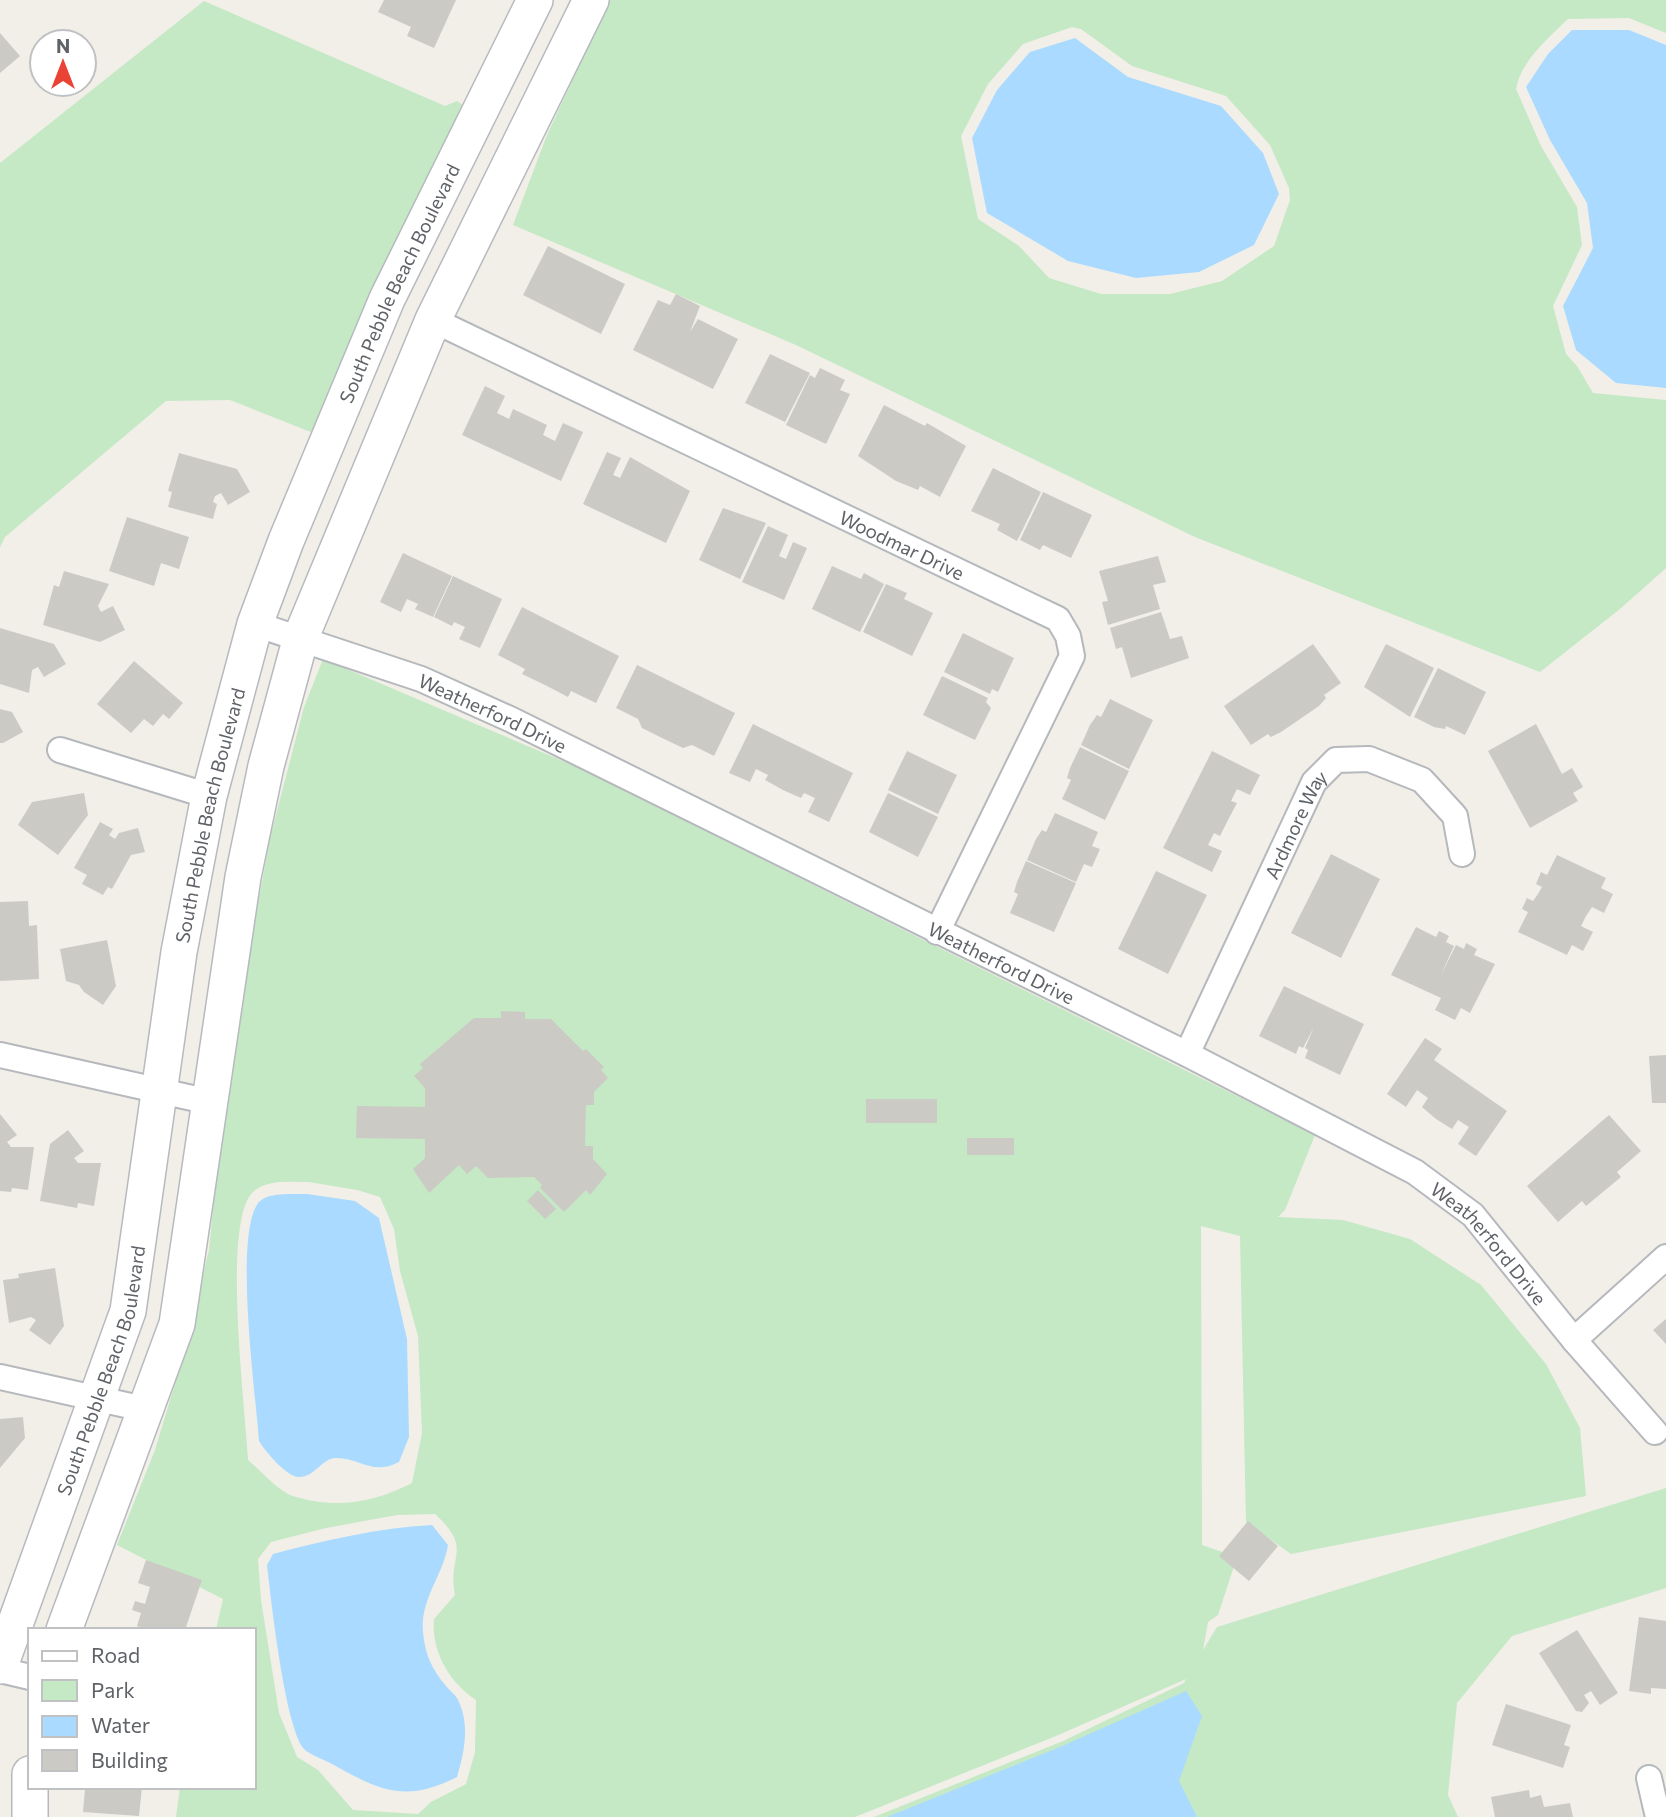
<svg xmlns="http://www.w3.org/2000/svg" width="1666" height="1817" font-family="Commissioner,sans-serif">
<rect width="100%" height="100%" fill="#f1efe8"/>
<!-- green -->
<path fill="#c5e8c5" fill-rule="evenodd" d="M610,0H1666V33L1629,18L1568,19C1548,38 1521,61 1516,89L1541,146L1577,207L1582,245L1553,306L1566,354L1577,366L1593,393L1666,400V568L1620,609L1540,672L1195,537L796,345L513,225L547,135ZM1072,27L1081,29L1132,66L1226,96L1270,145L1289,188L1290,200L1274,246L1222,281L1170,294H1101L1049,278L1019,246L978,219L961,136L988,84L1023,44Z
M204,1L445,106L457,101L466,107L313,433L230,400L166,401L5,537L0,547V163Z
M323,659L577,767L1315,1135L1285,1210L1278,1217L1343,1220L1410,1239L1481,1285L1546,1364L1580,1428L1586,1496L1291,1554L1246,1522L1240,1236L1201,1226L1202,1545L1237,1557L1218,1615L1208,1622L1203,1650L1217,1627L1666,1488V1588L1512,1636L1457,1703L1448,1795L1458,1817H874L1063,1741L1184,1683L1186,1679L1056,1736L855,1817H176L180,1787H254V1630H216L223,1599L117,1545L155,1450L183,1357L209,1250L226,1080L270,838L304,707ZM309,1182L357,1190L380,1197L394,1229L400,1271L418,1336L422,1433L412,1483C373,1503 334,1510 290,1495C276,1489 260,1470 248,1460C245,1405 224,1238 249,1197C261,1178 289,1182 309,1182ZM435,1514C474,1550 447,1554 455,1595L434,1619C431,1651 449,1682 476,1700L475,1752L466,1784L431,1802L418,1814L353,1810L318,1770L297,1757L279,1713L261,1600L258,1559L271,1542L326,1528L397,1515Z"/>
<!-- water -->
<path fill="#aadaff" d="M1572,30H1629L1666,45V388L1616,383L1576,350L1563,306L1593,248L1587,203L1550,140L1526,87L1548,54Z
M1075,38L1128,77L1221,106L1263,153L1279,194L1254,245L1199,272L1136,278L1068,261L987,213L972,138L997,90L1030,52Z
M289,1194H307L355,1201L379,1218L407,1339L409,1437L399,1462C371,1476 362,1458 336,1458C320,1459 315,1478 298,1477C286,1476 265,1451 259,1441C256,1396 233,1233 259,1202C267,1194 278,1195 289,1194Z
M432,1525L448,1545C443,1576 420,1599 423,1632C425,1654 431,1668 446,1686C450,1691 457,1696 459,1702C470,1726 464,1753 457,1777C406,1803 380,1791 332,1764C325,1760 310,1755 304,1749C285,1727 271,1600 267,1565L273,1554C326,1540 378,1528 432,1525Z
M1186,1691L1202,1716L1179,1781L1197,1817H887L1060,1747Z"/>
<!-- building -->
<path fill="#cccac5" d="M384,0H456L434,48L407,36L411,27L378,12Z
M0,33L20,56L0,73Z
M548,246L625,284L601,334L523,295Z
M676,294L700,306L690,332L698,319L738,339L713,389L633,350L658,300L670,305Z
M770,354L810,373L785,422L745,403Z
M820,368L845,380L840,390L850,394L826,444L786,425L810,375L815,378Z
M485,386L505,396L497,413L509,419L513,409L547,425L543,435L555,441L563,423L583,432L561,481L462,435Z
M884,405L925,426L927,423L966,446L940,497L920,486L918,490L896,481L858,456Z
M607,452L621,458L613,475L620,478L630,457L690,491L666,543L583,504Z
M179,453L237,469L250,492L228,505L221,493L215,496L213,502L217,504L213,519L168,507L172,492L168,491Z
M993,468L1041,492L1017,541L997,530L1000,524L971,511Z
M1043,492L1092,515L1071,558L1043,545L1040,550L1020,540Z
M723,508L766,523L740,579L699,560Z
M127,517L189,537L179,569L161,563L154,586L109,571Z
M768,526L788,535L779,556L786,559L793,542L807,548L784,600L742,582Z
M403,553L452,576L433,617L415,609L418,604L407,599L401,612L380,602Z
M1158,556L1166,582L1153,585L1160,609L1108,625L1102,602L1108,601L1099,571Z
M832,566L861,579L864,573L884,584L860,632L812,609Z
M64,571L109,584L98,606L101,612L113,606L125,630L100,642L43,625L54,585L59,587Z
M453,576L502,599L480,648L459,639L465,627L454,622L452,626L434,617Z
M886,584L907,593L904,599L933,613L912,656L863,632Z
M522,607L619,656L596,703L571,691L568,697L545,685L522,674L525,669L498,655Z
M1161,612L1170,639L1182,636L1189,658L1131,678L1122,647L1116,649L1110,628Z
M0,628L54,644L66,664L44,677L38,667L32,670L29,693L0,684Z
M963,633L1014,658L998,692L992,689L990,694L944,672Z
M1313,644L1341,683L1324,695L1326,698L1319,706L1281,732L1271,737L1268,734L1251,745L1224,706Z
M1386,644L1434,668L1410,717L1364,687Z
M134,661L183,703L169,719L163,714L153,726L144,719L131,733L97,704Z
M637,665L735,713L714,756L692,745L683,748L662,738L642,728L638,719L616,708Z
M1438,668L1486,692L1465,735L1446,726L1445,729L1434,727L1414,717Z
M942,676L988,698L986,702L991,708L975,740L923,715Z
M1110,699L1153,720L1129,769L1081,745L1090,725L1097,715L1101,717Z
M0,709L12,712L23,732L3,743H0Z
M753,724L853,773L829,822L808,812L815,798L804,793L801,798L783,790L765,780L768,775L756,769L750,782L729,773Z
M1536,724L1562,774L1572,768L1583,787L1573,793L1578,801L1530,828L1488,751Z
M1080,747L1129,771L1105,820L1062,799L1071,780L1067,778L1070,768Z
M907,751L957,775L938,814L888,790Z
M1212,751L1260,775L1250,795L1237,789L1231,801L1237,803L1228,820L1220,836L1214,833L1208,845L1222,851L1212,872L1163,848Z
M84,793L88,815L58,855L18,825L32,802Z
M888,793L938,817L918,857L869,832Z
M1055,813L1098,832L1092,846L1100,849L1092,867L1084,864L1076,882L1027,860L1036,839L1042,830L1046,832Z
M100,822L113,829L109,835L115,839L119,833L138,828L145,852L131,855L112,889L108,887L103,895L82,884L87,875L74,868Z
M1331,854L1380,879L1341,958L1291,933Z
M1557,855L1606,878L1601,888L1613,894L1604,913L1592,907L1586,916L1581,926L1593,932L1583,951L1572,945L1567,955L1518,932L1528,912L1522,909L1527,898L1533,901L1538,894L1542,887L1536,884L1541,872L1547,875Z
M1026,861L1076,883L1054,932L1010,913L1018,894L1014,892L1017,882Z
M1156,871L1207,895L1168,974L1118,949Z
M28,901L29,926L37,925L39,979L0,981V902Z
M1416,927L1436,937L1439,931L1449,936L1446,942L1454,946L1440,977L1456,945L1464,949L1466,943L1477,949L1474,955L1495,964L1470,1013L1461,1008L1455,1020L1435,1010L1441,998L1391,975Z
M107,940L116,986L103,1005L84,992L79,985L66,981L60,949Z
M1284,986L1364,1024L1340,1075L1305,1058L1308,1050L1305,1048L1314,1027L1303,1048L1299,1046L1296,1054L1259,1036Z
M501,1011L525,1012V1019H551L583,1051L586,1049L604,1067L601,1070L608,1078L594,1092V1105H586L585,1146H593V1159L607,1174L590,1195L586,1190L564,1212L540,1188L542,1185L534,1177L488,1178L476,1166L467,1174L459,1165L429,1193L413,1169L425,1158V1139L356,1138L357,1106L425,1107V1088L414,1076L423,1068L420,1064L474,1018H501Z
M1425,1038L1442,1049L1434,1060L1507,1111L1476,1156L1458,1144L1469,1127L1458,1120L1452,1129L1436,1119L1422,1107L1428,1098L1417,1090L1406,1107L1387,1094Z
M1666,1055V1103H1652L1649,1056Z
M866,1099H937V1123H866Z
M0,1114L17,1135L7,1142L11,1147H34L28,1190L12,1188L11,1192L0,1191Z
M1609,1115L1641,1151L1617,1172L1621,1177L1586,1206L1582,1201L1558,1222L1527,1186Z
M68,1130L84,1151L74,1158L78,1163H101L94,1206L78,1203L77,1208L40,1201L50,1144Z
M967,1138H1014V1155H967Z
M538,1190L556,1209L545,1219L527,1201Z
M55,1268L64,1326L50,1345L29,1330L36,1320L31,1317L9,1323L3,1280L19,1278L18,1274Z
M1666,1319V1344L1653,1330Z
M23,1417L25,1438L0,1468V1419Z
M1248,1521L1278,1546L1249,1581L1219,1556Z
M146,1560L202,1580L185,1630H149L137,1626L141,1613L132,1610L135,1601L145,1604L150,1587L138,1583Z
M1639,1617L1666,1621V1689L1651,1688V1694L1629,1691Z
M1577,1630L1618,1693L1600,1705L1591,1691L1584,1695L1589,1703L1582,1712L1576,1711L1539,1653Z
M1506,1704L1571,1725L1564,1745L1570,1747L1563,1768L1492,1745Z
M98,1787H142L139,1816L83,1812L85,1789L98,1790Z
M1529,1790L1530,1798L1541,1795L1544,1807L1570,1803L1573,1817H1495L1491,1797Z"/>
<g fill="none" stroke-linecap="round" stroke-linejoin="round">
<defs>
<g id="street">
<path id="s1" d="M433,320L1058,619L1068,636L1072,656L937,932"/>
<path id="s2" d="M255,624L421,679L512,720L1187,1054L1415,1172L1473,1215L1574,1340L1655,1432"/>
<path d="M60,750L209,796"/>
<path id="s3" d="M1187,1054L1314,782L1336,760L1369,759L1422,780L1455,816L1462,854"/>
<path d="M0,1055L210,1102"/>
<path d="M1574,1340L1666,1257"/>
<path d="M0,1377L144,1409"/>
<path d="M0,1670L30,1677"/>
<path d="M1649,1778L1658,1817"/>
</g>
<g id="secondary">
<path d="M64,1630L177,1324L243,877L266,766L301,637L433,320L591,0"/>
<path id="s4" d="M0,1666L128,1311L179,952L209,796L255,624L286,541L387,299L535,0"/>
<path d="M30,1774V1817"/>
</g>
</defs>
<!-- street casing -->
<use href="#street" stroke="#b5b8bc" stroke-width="28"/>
<!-- secondary casing -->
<use href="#secondary" stroke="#b6babf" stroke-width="38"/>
<!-- street -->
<use href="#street" stroke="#fff" stroke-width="24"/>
<!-- secondary -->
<use href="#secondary" stroke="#fff" stroke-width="35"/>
</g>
<g text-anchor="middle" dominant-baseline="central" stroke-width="5" stroke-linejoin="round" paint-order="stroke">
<!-- street labels -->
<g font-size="19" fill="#5f6368" stroke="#fff">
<text stroke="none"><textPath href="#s4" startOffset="1447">South Pebble Beach Boulevard</textPath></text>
<text stroke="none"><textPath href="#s1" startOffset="520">Woodmar Drive</textPath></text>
<text stroke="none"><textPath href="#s2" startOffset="254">Weatherford Drive</textPath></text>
<text stroke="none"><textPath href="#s4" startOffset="880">South Pebble Beach Boulevard</textPath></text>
<text stroke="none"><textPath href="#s3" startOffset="254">Ardmore Way</textPath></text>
<text stroke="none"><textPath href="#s2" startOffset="821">Weatherford Drive</textPath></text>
<text stroke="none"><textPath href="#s2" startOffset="1388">Weatherford Drive</textPath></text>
<text stroke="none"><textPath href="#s4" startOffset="313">South Pebble Beach Boulevard</textPath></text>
</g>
</g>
<!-- legend -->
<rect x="28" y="1628" width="228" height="161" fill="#ffffff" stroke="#bfc1c3" stroke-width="2"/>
<rect x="42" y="1651" width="35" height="10" fill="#ffffff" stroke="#bfc1c3" stroke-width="2"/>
<text x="91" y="1663" font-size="21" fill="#5f6368">Road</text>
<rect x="42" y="1680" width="35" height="21" fill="#c5e8c5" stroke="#bfc1c3" stroke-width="2"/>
<text x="91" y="1698" font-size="21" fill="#5f6368">Park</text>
<rect x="42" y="1716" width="35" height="21" fill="#aadaff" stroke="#bfc1c3" stroke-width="2"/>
<text x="91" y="1733" font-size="21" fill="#5f6368">Water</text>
<rect x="42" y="1750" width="35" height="21" fill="#cccac5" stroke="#bfc1c3" stroke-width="2"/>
<text x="91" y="1768" font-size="21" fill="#5f6368">Building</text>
<!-- north arrow -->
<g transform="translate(63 63)"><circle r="33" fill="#ffffff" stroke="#bfc1c3" stroke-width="2"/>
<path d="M0-5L12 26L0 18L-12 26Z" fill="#ea4335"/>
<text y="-10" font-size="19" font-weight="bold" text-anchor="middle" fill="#5f6368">N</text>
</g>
</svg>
